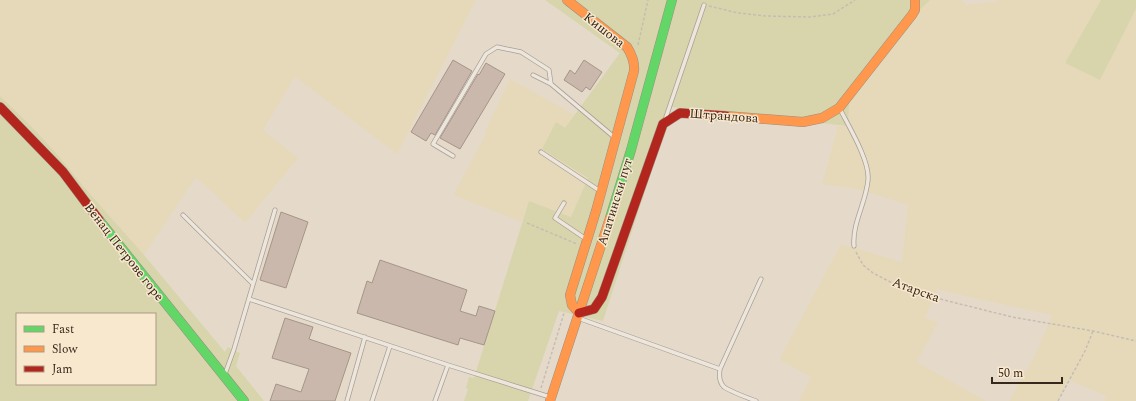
<svg xmlns="http://www.w3.org/2000/svg" width="1136" height="401" font-family="Spectral,serif">
<rect width="100%" height="100%" fill="#e5daca"/>
<!-- farmland -->
<path fill="#e6d9b9" d="M0,0H476L397,154L295,77L263,130L298,158L245,223L196,177L144,255L83,186L57,154L30,125L0,96Z
M930,0H962L966,5L994,2L998,0H1101L1065,63L1100,80L1136,9V401H1104L1106,396L1069,380L1057,401H1009L1036,353L1052,315L969,297L937,289L925,318L938,322L917,362L986,401H799L811,377L779,360L841,244L902,262L908,205L862,190L822,184L838,126H848L849,104L896,32Z
M510,79L575,115L565,128L556,123L588,178L571,217L529,201L522,222L453,195L485,136L487,127Z"/>
<!-- green -->
<path fill="#d8d4ab" fill-rule="evenodd" d="M545,0H930L896,32L849,104L848,126L672,107L603,321L559,311L528,401H464L468,389L466,388L469,377L474,378L529,201L571,217L588,178L542,149L556,122L565,128L620,53Z
M1101,0H1136V9L1100,80L1065,63Z
M0,96L30,125L57,154L83,186L144,255L225,352L228,347L240,353L236,366L264,401H0ZM17,314H155V384H17Z"/>
<!-- building -->
<path fill="#c9b8ab" stroke="#a59589" d="M453,60L472,71L435,135L431,133L426,141L411,132Z
M584,60L602,72L590,90L586,87L582,92L564,80L570,70L575,74Z
M486,63L505,74L460,149L440,138L478,74L479,75Z
M281,212L308,222L286,288L260,280Z
M380,260L467,290L460,311L476,316L479,306L495,311L484,345L460,338L458,345L357,313L367,281L372,283Z
M285,318L313,327L309,339L351,353L335,401H270L276,384L301,392L309,369L272,358Z"/>
<g fill="none" stroke-linecap="round" stroke-linejoin="round">
<defs>
<path id="lane" d="M533,75L551,84L614,137
M840,109C849,127 870,161 868,180C866,203 852,223 854,246
M666,117L704,5
M541,152L600,191
M453,156L433,144L486,54L497,47L521,52L549,70L551,84
M564,203L555,218L586,239
M183,215L253,284
M249,299L448,365L550,397
M578,318L720,369
M225,374L234,349L275,210
M347,401L365,337
M372,401L390,346
M435,401L448,365
M756,401C748,398 730,391 724,387C719,382 719,375 720,369L761,279"/>
<path id="fast" d="M610,218L631,150L672,0
M99,220L244,401"/>
<path id="slow" d="M567,0L627,47C632,55 635,62 634,71L596,211L570,295L572,305L579,313
M726,116L803,122L822,118L839,108L912,15L915,10V0
M550,401L610,218"/>
<path id="jam" d="M0,107L63,172L99,220
M579,313L594,309L602,297L663,124L680,113L726,116"/>
</defs>
<!-- lane casing -->
<use href="#lane" stroke="#aa9f94" stroke-width="5"/>
<!-- fast casing -->
<use href="#fast" stroke="#998f84" stroke-width="10"/>
<!-- slow casing -->
<use href="#slow" stroke="#998f84" stroke-width="10"/>
<!-- jam casing -->
<use href="#jam" stroke="#998f84" stroke-width="10"/>
<!-- path -->
<path stroke="#c5bdb3" stroke-width="1.5" stroke-dasharray="3 2" stroke-linecap="butt" d="M709,6L738,13L766,16L810,17L833,14L855,0
M638,45L648,0
M527,223L577,244
M856,252L863,265L873,273L900,287L924,295L1012,317L1093,331L1136,341
M541,388L564,313
M1058,401L1085,351L1093,331"/>
<!-- lane -->
<use href="#lane" stroke="#ede6dc" stroke-width="3.5"/>
<!-- fast -->
<use href="#fast" stroke="#63d668" stroke-width="9"/>
<!-- slow -->
<use href="#slow" stroke="#ff974d" stroke-width="9"/>
<!-- jam -->
<use href="#jam" stroke="#b3261e" stroke-width="9"/>
</g>
<g text-anchor="middle" dominant-baseline="central" stroke-width="3" stroke-linejoin="round" paint-order="stroke">
<!-- street labels -->
<g font-size="13" fill="#38271b" stroke="#f7e8ce">
<text transform="translate(604 30) rotate(38)">Кишова</text>
<text transform="translate(724 116) rotate(4)">Штрандова</text>
<text transform="translate(615 202) rotate(-73)">Апатински пут</text>
<text transform="translate(124 252) rotate(52)">Венац Петрове горе</text>
<text transform="translate(916 290) rotate(20)">Атарска</text>
</g>
</g>
<!-- legend -->
<rect x="16" y="313" width="140" height="72" fill="#f7e8ce" stroke="#ab9b86"/>
<rect x="24" y="326" width="20" height="6" fill="#63d668" stroke="#ab9b86"/>
<text x="52" y="333" font-size="12" fill="#38271b">Fast</text>
<rect x="24" y="346" width="20" height="6" fill="#ff974d" stroke="#ab9b86"/>
<text x="52" y="353" font-size="12" fill="#38271b">Slow</text>
<rect x="24" y="366" width="20" height="6" fill="#b3261e" stroke="#ab9b86"/>
<text x="52" y="373" font-size="12" fill="#38271b">Jam</text>
<!-- scale -->
<path d="M992 377v6h70v-6" fill="none" stroke="#38271b" stroke-width="2"/>
<text x="998" y="377" font-size="12" fill="#38271b" stroke="#f7e8ce" stroke-width="3" paint-order="stroke">50 m</text>
</svg>
